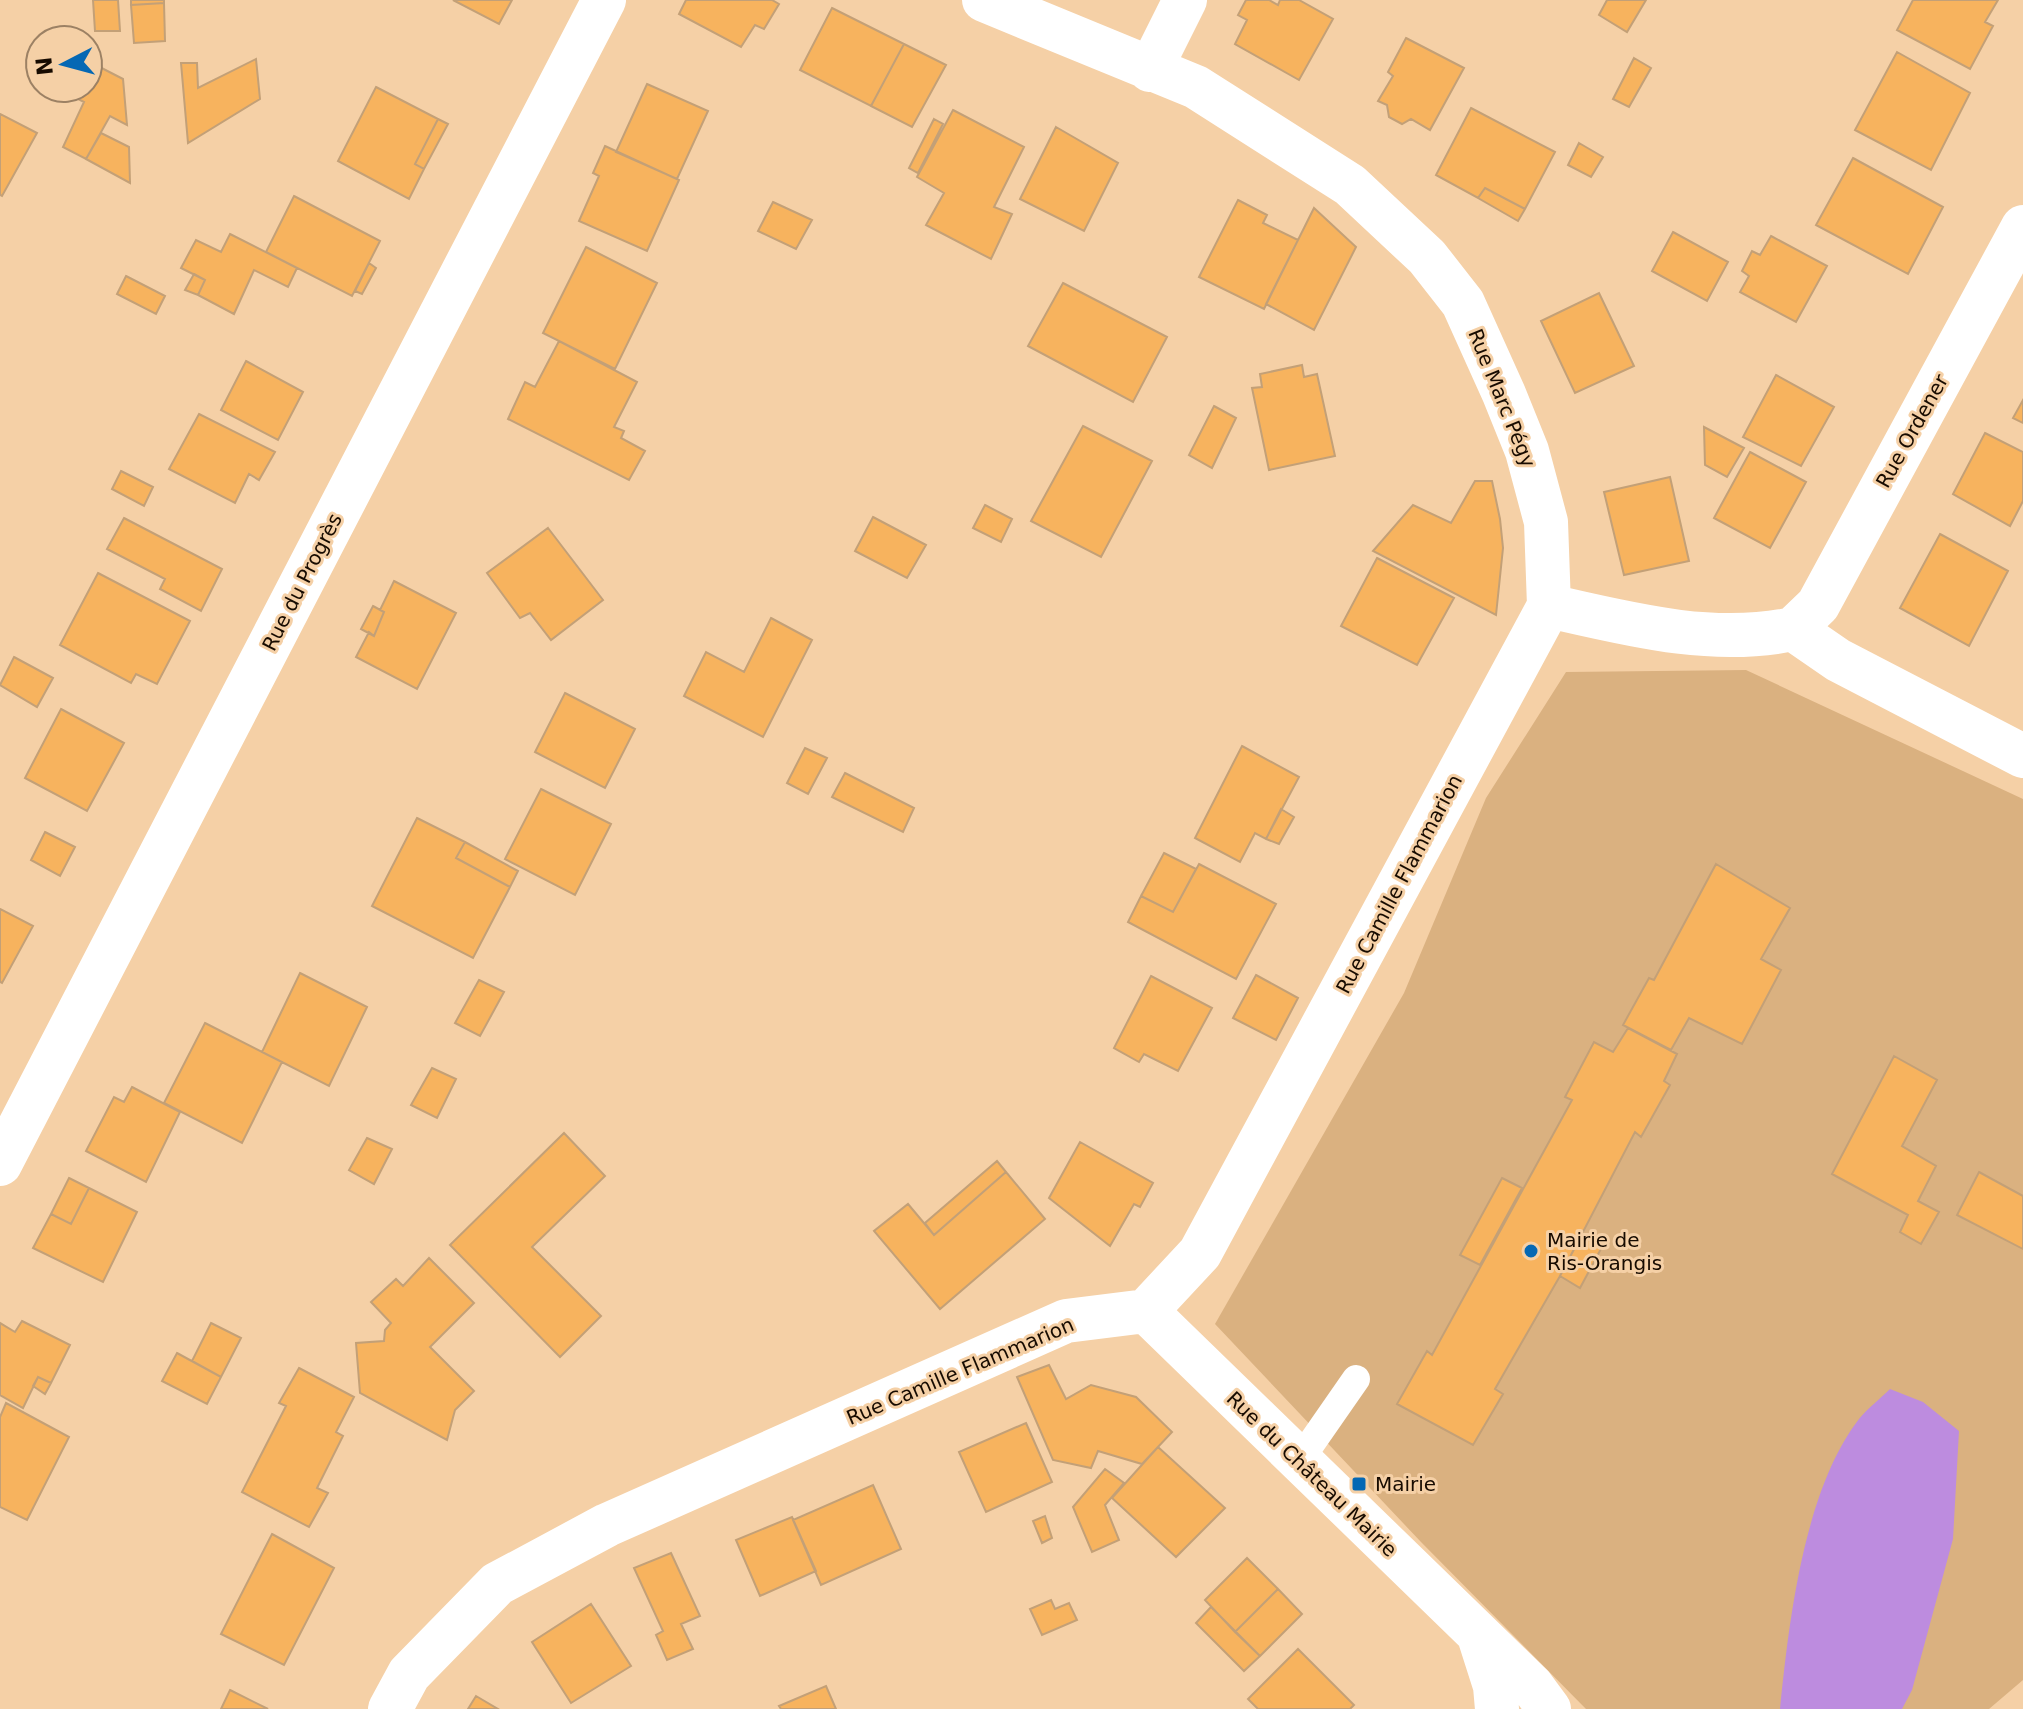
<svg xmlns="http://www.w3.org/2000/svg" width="2023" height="1709" font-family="'DejaVu Sans',sans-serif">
<rect width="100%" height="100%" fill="#f5d0a6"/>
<!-- green -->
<path fill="#dab180" d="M1746,670L2023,799V1680L1989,1709H1586L1421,1542L1215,1324L1404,993L1486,798L1566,672Z"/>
<!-- water -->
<path fill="#bd8cdf" d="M1890,1389L1923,1402L1959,1431L1953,1539L1912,1690L1902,1709H1780C1789,1621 1804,1490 1859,1419C1868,1408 1880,1399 1890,1389Z"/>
<!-- building -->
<path fill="#f7b35e" stroke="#c3a077" stroke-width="2" d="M93,0H118L120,31H95Z
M131,0H164V3L131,5Z
M453,0H512L499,24Z
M686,0H772L779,4L764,29L755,25L741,47L679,14Z
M1246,0H1269L1278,5L1280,0H1299L1333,19L1299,80L1235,44L1247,20L1238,15Z
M1607,0H1646L1627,32L1599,15Z
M1913,0H1998L1985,22L1993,26L1970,69L1897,30Z
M164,3L165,41L134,43L131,5Z
M832,8L904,44L871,106L800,70Z
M1406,38L1464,68L1430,130L1411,119L1402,124L1389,117L1387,105L1378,101L1393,76L1388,72Z
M904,44L946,65L912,127L871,106Z
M1897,52L1970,93L1931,170L1855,130Z
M1634,58L1651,68L1629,107L1613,99Z
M256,59L260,99L188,143L181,63H197L198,88Z
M88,61L123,79L127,125L110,116L86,159L63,147L84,102L57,88H88Z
M647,84L708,111L677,179L616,152Z
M376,87L438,119L415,164L424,169L409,199L338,161Z
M1471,108L1555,152L1525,209L1485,188L1478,198L1436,175Z
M953,110L1024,147L994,207L1012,214L991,259L926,225L944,193L917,177Z
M0,114L37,133L2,196L0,195Z
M438,119L448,124L424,169L415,164Z
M934,119L943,124L918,173L909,168Z
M1056,127L1118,163L1084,231L1020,199Z
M101,133L129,147L130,183L86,159Z
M1579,143L1603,157L1591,177L1568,165Z
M605,146L679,180L647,251L579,221L599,176L593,173Z
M1853,158L1943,207L1908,274L1816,225Z
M1485,188L1525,209L1518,221L1478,198Z
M294,196L380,241L352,296L266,252Z
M1238,200L1267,215L1263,223L1298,240L1264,309L1199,277Z
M773,202L812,220L796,249L758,231Z
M1314,208L1356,247L1314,330L1266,304Z
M1673,232L1728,262L1707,301L1652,271Z
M230,234L297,268L288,287L254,270L234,314L198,295L205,280L181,268L196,240L221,252Z
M1771,236L1827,266L1796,322L1740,292L1749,276L1742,271L1752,251L1760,255Z
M586,247L657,283L615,369L543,333Z
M369,263L376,268L362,294L355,291Z
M194,274L205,280L198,295L185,290Z
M126,276L165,296L156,314L117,294Z
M1063,283L1167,337L1133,402L1028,346Z
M1599,293L1634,366L1575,393L1541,321Z
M559,341L637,382L614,427L624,431L621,438L645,451L629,480L508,419L525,382L535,387Z
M246,361L303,392L278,440L221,410Z
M1302,365L1304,377L1317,374L1335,456L1269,470L1252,388L1262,387L1260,374Z
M1776,375L1834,407L1801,466L1743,437Z
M2023,400V423L2013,418Z
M1214,406L1236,418L1212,468L1189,455Z
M199,414L275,452L259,480L249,474L235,503L169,469Z
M1083,426L1152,461L1101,557L1031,521Z
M1704,427L1744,448L1727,477L1705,465Z
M1985,433L2023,452V501L2010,526L1953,494Z
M1750,452L1806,482L1770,548L1714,518Z
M121,471L153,487L144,506L112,489Z
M1670,477L1689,561L1624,575L1604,492Z
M1475,481H1492L1500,519L1503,548L1496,615L1373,551L1413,505L1451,523Z
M985,505L1012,519L1001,542L973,528Z
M873,517L926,545L907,578L855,551Z
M124,518L222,569L201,611L160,589L165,579L107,549Z
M548,528L603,600L551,640L530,613L520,618L487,573Z
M1940,534L2008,571L1969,646L1900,608Z
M1377,558L1454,598L1417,665L1341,626Z
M98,573L190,621L157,684L136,674L131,683L60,645Z
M394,581L456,613L417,689L356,657L369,632L374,636L384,612L380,610Z
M373,606L384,612L374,636L361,629Z
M771,618L812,640L763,737L684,696L706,652L744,672Z
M14,657L53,678L37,707L0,685Z
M565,693L635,729L605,788L535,752Z
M61,709L124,743L87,811L25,778Z
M1242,746L1299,777L1266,839L1255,833L1240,862L1195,838Z
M805,748L827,758L808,794L787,783Z
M845,773L914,808L903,832L832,797Z
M541,789L611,824L575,895L505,859Z
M1281,809L1294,817L1279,844L1266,839Z
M417,818L465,842L456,858L510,887L473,958L372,906Z
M45,832L75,847L60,876L31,860Z
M465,842L518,871L510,887L456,858Z
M1164,853L1196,869L1173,912L1141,896Z
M1199,864L1276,904L1236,979L1128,922L1141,896L1173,912Z
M1716,864L1790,908L1761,959L1781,970L1742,1044L1689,1018L1671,1050L1623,1025L1649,978L1654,980Z
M0,909L33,926L2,983L0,982Z
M300,973L367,1007L329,1086L262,1052Z
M1256,975L1298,998L1276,1040L1233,1018Z
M1151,976L1212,1008L1178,1071L1144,1054L1139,1062L1114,1048Z
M479,980L504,992L480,1036L455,1023Z
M205,1023L282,1062L242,1143L164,1103Z
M1628,1028L1677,1054L1664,1081L1670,1085L1641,1137L1635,1132L1560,1276L1495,1389L1503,1394L1473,1445L1397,1404L1427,1351L1432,1355L1572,1100L1565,1097L1594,1042L1613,1052Z
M1894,1056L1937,1080L1902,1146L1936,1166L1918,1201L1939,1212L1921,1244L1900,1232L1908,1215L1832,1174Z
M432,1068L456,1079L437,1118L411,1105Z
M132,1087L180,1112L146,1182L86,1151L114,1097L124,1102Z
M564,1133L605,1176L532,1247L601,1316L560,1357L450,1245Z
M367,1138L392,1149L374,1184L349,1170Z
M1080,1142L1153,1183L1140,1207L1134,1204L1110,1246L1049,1198Z
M997,1161L1006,1172L934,1235L925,1223Z
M1006,1172L1045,1219L940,1309L874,1231L908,1204L934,1235Z
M1979,1172L2023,1196V1249L1957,1215Z
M69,1178L89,1188L71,1224L51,1214Z
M1502,1178L1522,1188L1480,1265L1460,1255Z
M89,1188L137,1212L103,1282L33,1248L51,1214L71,1224Z
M1581,1236L1602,1247L1580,1288L1560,1276Z
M429,1258L474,1303L430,1347L474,1391L455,1410L447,1440L360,1393L356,1343L384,1341L385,1330L391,1323L371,1302L396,1279L403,1286Z
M22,1321L70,1345L51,1383L38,1377L23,1408L0,1395V1323L15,1332Z
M211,1323L241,1338L221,1377L192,1361Z
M177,1353L221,1377L207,1404L162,1381Z
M1049,1365L1066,1399L1091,1385L1136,1397L1172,1432L1142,1464L1098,1451L1091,1468L1053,1460L1017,1377Z
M299,1368L354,1397L336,1432L343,1436L317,1488L328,1493L309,1527L242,1492L286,1406L279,1403Z
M38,1377L51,1383L45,1394L33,1386Z
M6,1403L69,1437L27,1520L0,1507V1417Z
M1026,1423L1052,1482L986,1512L959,1452Z
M1158,1447L1225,1508L1176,1557L1112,1498Z
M1105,1469L1124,1483L1105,1505L1119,1540L1092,1552L1073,1507Z
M873,1485L901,1549L821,1585L793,1520Z
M1045,1516L1052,1538L1042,1543L1033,1521Z
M792,1517L816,1571L760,1596L736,1540Z
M272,1534L334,1568L284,1665L221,1634Z
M671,1553L700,1616L681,1624L693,1649L667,1660L656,1635L663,1631L634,1568Z
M1247,1558L1278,1589L1235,1632L1205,1600Z
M1278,1589L1302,1614L1260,1656L1235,1632Z
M1051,1600L1055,1609L1069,1603L1077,1620L1042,1635L1030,1609Z
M591,1604L631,1666L571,1703L532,1642Z
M1211,1607L1260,1656L1244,1671L1196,1623Z
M1298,1649L1354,1705L1350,1709H1258L1248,1699Z
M826,1686L836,1709H781L779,1706Z
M230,1690L268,1709H221Z
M476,1696L498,1709H468Z"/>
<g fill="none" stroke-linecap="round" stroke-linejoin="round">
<!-- service -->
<path stroke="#fff" stroke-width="28" d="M1299,1461L1356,1379"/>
<!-- minor -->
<path stroke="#fff" stroke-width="44" d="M984,0L1196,87L1350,185L1427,257L1463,303L1504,394L1527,451L1546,522L1549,606
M1150,70L1185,0
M1549,606C1628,624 1712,646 1793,629L1838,660L2023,756
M1793,629L1818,605L2023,227
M0,1164L604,0
M1146,1311L1532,1686L1549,1709
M1480,1639L1495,1686L1497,1709
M390,1709L409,1674L497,1584L607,1525L1066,1321L1146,1311L1200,1253L1549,606"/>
</g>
<!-- markers -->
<g fill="#0568b4" stroke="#f5d0a6" stroke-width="3">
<circle cx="1531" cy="1251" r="8"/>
<rect x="1351" y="1476" width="16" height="16" rx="4"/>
</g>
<g text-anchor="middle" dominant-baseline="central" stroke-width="6" stroke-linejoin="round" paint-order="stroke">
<!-- street labels -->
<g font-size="20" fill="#170b00" stroke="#f5d0a6">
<text transform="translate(1502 398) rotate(68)">Rue Marc Pégy</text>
<text transform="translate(1912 431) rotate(-61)">Rue Ordener</text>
<text transform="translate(302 582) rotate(-63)">Rue du Progrès</text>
<text transform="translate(1399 884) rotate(-62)">Rue Camille Flammarion</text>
<text transform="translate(960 1371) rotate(-23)">Rue Camille Flammarion</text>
<text transform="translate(1312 1474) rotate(44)">Rue du Château Mairie</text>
</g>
<!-- poi labels -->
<g font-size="20" fill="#170b00" stroke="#f5d0a6" text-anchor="start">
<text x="1547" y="1240">Mairie de<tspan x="1547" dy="23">Ris-Orangis</tspan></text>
<text x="1375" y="1484">Mairie</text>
</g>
</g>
<!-- north arrow -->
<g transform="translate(64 64) rotate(264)"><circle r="38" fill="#f5d0a6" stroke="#9c8164" stroke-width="2"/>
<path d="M0-6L14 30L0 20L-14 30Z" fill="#0568b4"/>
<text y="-12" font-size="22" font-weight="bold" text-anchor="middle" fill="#170b00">N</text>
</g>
</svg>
